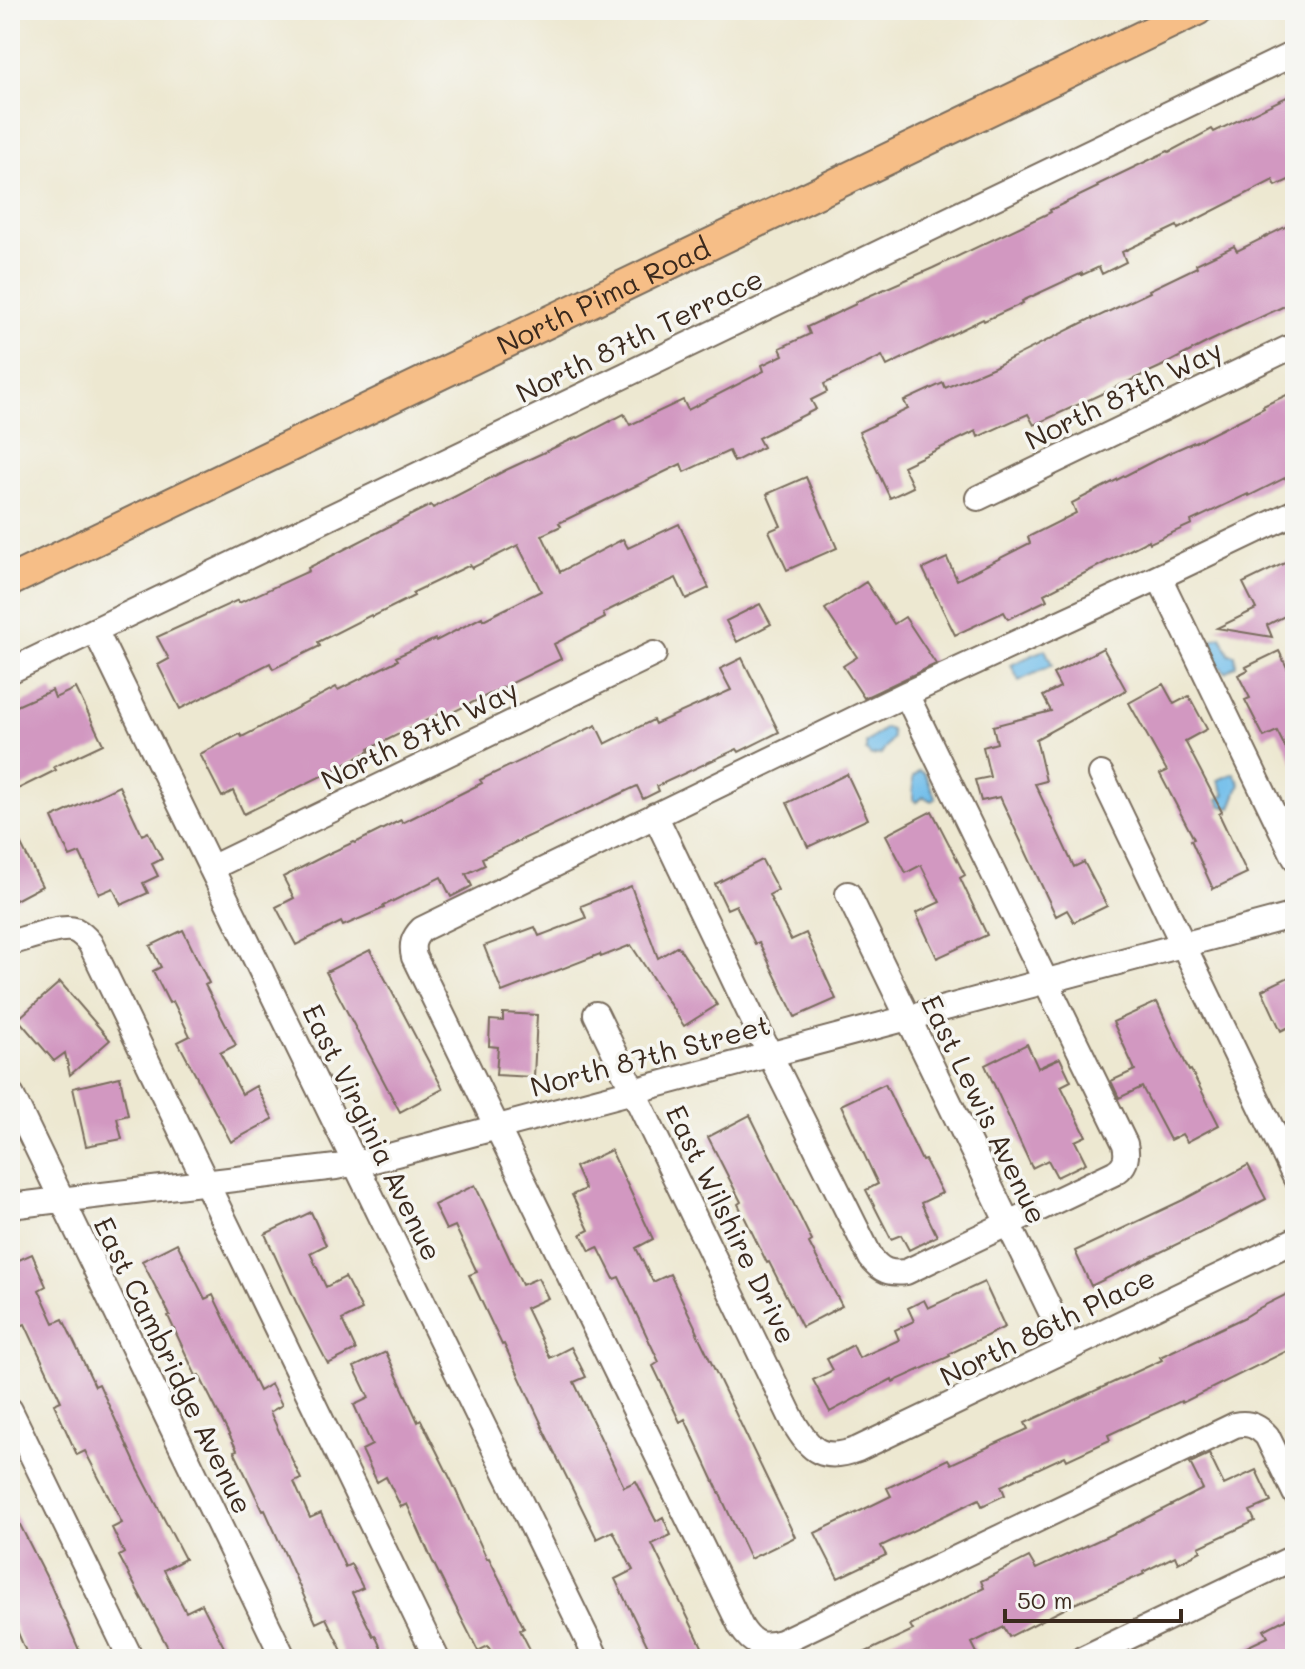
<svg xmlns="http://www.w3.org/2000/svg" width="1305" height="1669" font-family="Mali,sans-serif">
<rect width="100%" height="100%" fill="#f6f6f2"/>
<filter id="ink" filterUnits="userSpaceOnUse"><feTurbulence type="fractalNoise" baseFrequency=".0125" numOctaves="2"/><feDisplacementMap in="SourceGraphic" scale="16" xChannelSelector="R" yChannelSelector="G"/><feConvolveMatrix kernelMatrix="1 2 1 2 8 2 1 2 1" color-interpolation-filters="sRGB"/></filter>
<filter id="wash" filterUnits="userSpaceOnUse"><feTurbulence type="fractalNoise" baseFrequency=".006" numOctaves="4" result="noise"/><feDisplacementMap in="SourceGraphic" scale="32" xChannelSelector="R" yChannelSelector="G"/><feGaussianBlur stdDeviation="1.8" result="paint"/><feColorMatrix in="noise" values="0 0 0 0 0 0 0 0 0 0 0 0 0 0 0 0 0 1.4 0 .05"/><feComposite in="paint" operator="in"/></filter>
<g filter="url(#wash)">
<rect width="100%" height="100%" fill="#ede8d1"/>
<!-- water -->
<path fill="#70bdea" stroke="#567484" stroke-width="2" d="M1221,636L1229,654L1235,655L1236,665L1226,672C1215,664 1210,654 1211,640Z
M1045,649L1052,665L1019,681L1011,665Z
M885,728L891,730L892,738L881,754L871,756L866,751V743Z
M919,771L925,774L935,796L936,798L932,801L924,797L916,802L913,799V777Z
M1234,773L1240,784L1231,808L1221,806L1218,799L1225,795L1218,780Z"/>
<g id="blocks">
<!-- building -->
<path fill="#d298c1" d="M1295,93V177L1276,186L1273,180L1178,229L1177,226L1122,252L1126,262L1102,274L1099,267L1082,275V273L1022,301L1023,303L984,321L983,319L887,366L882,356L824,384L827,392L811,400L816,409L758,438L763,447L734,462L729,451L684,472L681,464L559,523L561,526L542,535L560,572L623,539L628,548L679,524L709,588L686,599L676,578L643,593L603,613L605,618L554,644L561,659L443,717L441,713L369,749L370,751L348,763L244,814L233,791L222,797L200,754L240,734L242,737L336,687L338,690L398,660L396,657L435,639L436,641L482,617L483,620L541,591L518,545L472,568L470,565L412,593L414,596L372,617L371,615L318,642L320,646L273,669L270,663L180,709L158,665L169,659L157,637L238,600L239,603L309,571L308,568L417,512L431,505L433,508L506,470L577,437L578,438L624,414L630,425L683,400L688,410L764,371L762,365L783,355L780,348L810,334L807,327L856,304L855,302L933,268L1051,212L1050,210L1098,187L1097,185L1168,151L1169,152L1212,129L1214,132Z
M1295,222V301L1208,342L1160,367L1034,425L1028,414L978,437L976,431L903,466L913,487L890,498L859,432L908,409L904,401L943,383L945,388L994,367L1092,318L1093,319L1150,292L1149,290L1197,267L1196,264L1234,246L1237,251Z
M1295,391V473L1249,496L1248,494L1191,521L1192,524L1150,543L1149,540L1044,594L1047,600L1008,619L1004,612L955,635L923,569L947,558L957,580L1030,543L1028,537L1076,513L1072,503L1167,454L1196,441V442L1264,408L1263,406Z
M806,477L837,548L787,570L769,531L781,526L767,494Z
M1295,558V611L1267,625L1272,637L1217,628L1256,609L1243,583Z
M866,582L894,624L905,617L936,664L864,698L843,666L857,657L825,609Z
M760,604L771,624L737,642L726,621Z
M1103,648L1126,690L1036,739L1046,781L1035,784L1074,867L1084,862L1107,906L1074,922L1067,910L1056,916L1000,797L981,801L975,780L990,777L983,747L997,743L993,726L1051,711L1043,696L1060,687L1053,674Z
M1279,651L1295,684V767L1277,731L1264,737L1245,700L1250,698L1238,675L1248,670L1246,667Z
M742,658L779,732L739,752L737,749L657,786L659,791L643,799L637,786L482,858L485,865L466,874L472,886L451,897L441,877L383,906L384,908L343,926L341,922L296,945L276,907L294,898L283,877L330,853L354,842L355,843L401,820L402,823L482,783L480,780L596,725L605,744L653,720L655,724L731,690L720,669Z
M1163,684L1174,704L1189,696L1207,729L1185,741L1222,812L1219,814L1247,873L1213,889L1191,840L1194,839L1160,774L1167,771L1129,703Z
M76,688L103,744L54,767L56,770L16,790L10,777V709L52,690L55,698Z
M847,774L868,819L808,847L787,803Z
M119,786L142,835L148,832L162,859L152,864L158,876L143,883L148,893L121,905L113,888L99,894L80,853L70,857L52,818Z
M932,811L965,875L960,878L987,935L937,958L916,913L940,902L921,865L906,873L886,835Z
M10,823L42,886L10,903Z
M762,860L778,890L769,895L791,940L806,933L836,999L795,1017L759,942L755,944L736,905L727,909L715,884Z
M631,886L658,958L678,946L717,1005L684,1026L631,945L601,957L600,954L502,992L484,946L535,927L539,936L586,918L581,906Z
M183,930L209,983L205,985L236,1045L220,1053L242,1094L256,1086L273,1119L231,1142L178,1042L190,1036L173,1001L169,1003L153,971L161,967L150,946Z
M370,950L443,1089L400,1112L326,972Z
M1295,974V1024L1281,1031L1262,990Z
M60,982L110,1040L70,1075L65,1053L54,1061L18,1019Z
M1157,1002L1189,1071L1191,1070L1219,1125L1187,1142L1182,1134L1170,1140L1142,1087L1119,1098L1111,1081L1135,1070L1113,1022Z
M503,1013L537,1015L534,1077L496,1075L498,1047L489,1046L490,1020L503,1021Z
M1027,1044L1038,1068L1060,1058L1071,1081L1061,1086L1086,1136L1075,1141L1086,1163L1057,1177L1048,1160L1032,1168L985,1065Z
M120,1077L128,1115L117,1118L122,1139L86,1146L73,1088Z
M885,1084L922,1161L925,1160L942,1193L921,1203L937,1236L909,1250L901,1235L891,1239L866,1190L878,1184L841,1105Z
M750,1115L812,1241L809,1243L842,1306L802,1327L769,1262L767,1263L738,1204L741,1202L708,1137Z
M611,1150L653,1239L636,1248L653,1282L670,1274L698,1333H697L795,1537L750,1559L685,1419L680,1422L653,1366L659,1362L619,1277L614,1279L598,1247L590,1251L581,1234L589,1230L572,1195L585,1189L575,1167Z
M1248,1165L1266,1199L1208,1229L1091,1286L1075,1251L1183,1200Z
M475,1185L522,1285L538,1278L548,1298L526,1308L550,1358L571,1347L586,1377L574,1382L624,1487L636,1481L656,1521L663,1517L671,1535L652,1544L708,1659H655L648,1647L615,1579L633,1570L613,1531L597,1539L542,1427H543L504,1344L502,1345L469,1275L477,1272L455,1226L446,1230L434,1205Z
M311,1212L326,1245L310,1253L326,1287L345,1277L362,1310L342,1320L356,1350L328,1364L296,1302L265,1234Z
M177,1243L205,1299L213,1295L259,1391L271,1384L282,1405L270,1412L301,1479L294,1482L310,1518L321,1513L345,1567L351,1564L363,1588L352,1593L373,1636L375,1635L386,1659H346L326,1618L316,1623L265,1510L263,1511L234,1451L237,1450L199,1375L196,1376L168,1316L170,1315L142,1261Z
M32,1254L46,1286L39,1290L54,1323L63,1319L95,1386L99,1384L138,1469L185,1559L164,1570L186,1612L202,1604L230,1659H174L119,1556L124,1553L112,1528L122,1523L85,1451L77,1455L54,1404L61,1401L25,1324L10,1330V1264Z
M984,1282L1005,1327L949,1354L950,1356L893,1382L892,1379L830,1412L813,1380L833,1370L827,1359L853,1345L859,1358L899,1340L895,1330L914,1321L908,1308L924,1300L928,1308Z
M1295,1290V1347L1182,1403L1181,1401L1108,1435L1110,1440L1067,1460L1065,1456L1001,1486L1005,1495L982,1506L979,1499L881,1546L886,1555L838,1578L815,1533L891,1496L887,1488L948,1459L951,1464L1028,1429L1025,1423L1162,1360L1160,1357L1245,1317L1261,1307Z
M386,1352L418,1422L421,1420L452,1482L487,1559L489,1558L524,1628L520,1630L535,1659H495L488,1646L478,1651L432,1560L407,1504L401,1507L386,1477L377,1482L362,1450L372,1445L354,1405L369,1398L354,1367Z
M1209,1454L1224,1485L1256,1470L1271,1502L1250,1511L1255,1521L1199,1547L1201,1551L1178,1563L1175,1556L1143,1572L1144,1574L1074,1604L1009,1637L1004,1627L972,1643L977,1653L964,1659H851L913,1630L910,1625L984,1588L981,1581L1029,1557L1036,1569L1138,1522L1203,1489L1190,1463Z
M10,1505L51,1586L83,1659H29L10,1614Z
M1295,1614V1659H1221L1268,1637L1264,1630Z"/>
</g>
</g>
<g filter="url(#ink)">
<use href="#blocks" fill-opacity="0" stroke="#796c5d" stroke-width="2"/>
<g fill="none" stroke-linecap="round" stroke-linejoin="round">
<defs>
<path id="minor" d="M978,498L1295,345
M1295,512L1159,577L906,694L422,929C413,938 411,945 414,957L741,1627C752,1644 761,1648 781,1642L1235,1425C1248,1422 1258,1426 1267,1436L1295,1493
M1159,577L1295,858
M95,630L597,1659
M10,671L1295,53
M1101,774L1295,1177
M655,815L770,1055L871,1258C881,1271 890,1274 906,1272L1114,1173C1126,1166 1128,1157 1125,1144L906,694
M211,868L654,654
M848,894L1069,1349
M10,943C25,939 61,925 75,930C81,933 86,938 90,943L437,1659
M596,1014L794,1423C811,1452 824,1462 858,1449L1295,1240
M12,1096L284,1659
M10,1206L336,1167L374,1160L1295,915
M10,1410L131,1659
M1082,1659L1295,1557"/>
<g id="major">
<path id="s1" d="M10,581L1197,10"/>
</g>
</defs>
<!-- minor casing -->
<use href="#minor" stroke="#796c5d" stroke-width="28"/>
<!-- major casing -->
<use href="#major" stroke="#796c5d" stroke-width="34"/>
<!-- minor -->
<use href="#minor" stroke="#fff" stroke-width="24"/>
<!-- major -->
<use href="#major" stroke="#f6be87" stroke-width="30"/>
</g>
</g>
<g text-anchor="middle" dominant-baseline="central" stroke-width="7" stroke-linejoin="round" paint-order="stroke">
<!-- street labels -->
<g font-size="28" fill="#3b2a1e" stroke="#f6f6f2">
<text stroke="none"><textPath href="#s1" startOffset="658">North Pima Road</textPath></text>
<text transform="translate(639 335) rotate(-26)">North 87th Terrace</text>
<text transform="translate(1123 394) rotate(-26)">North 87th Way</text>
<text transform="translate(419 734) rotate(-26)">North 87th Way</text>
<text transform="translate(650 1055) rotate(-15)">North 87th Street</text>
<text transform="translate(985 1109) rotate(64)">East Lewis Avenue</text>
<text transform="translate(373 1132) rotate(64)">East Virginia Avenue</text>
<text transform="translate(732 1224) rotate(64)">East Wilshire Drive</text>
<text transform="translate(1047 1326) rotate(-26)">North 86th Place</text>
<text transform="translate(174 1365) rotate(64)">East Cambridge Avenue</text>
</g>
</g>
<!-- margin -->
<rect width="1305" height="1669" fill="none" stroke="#f6f6f2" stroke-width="40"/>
<!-- scale -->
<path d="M1005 1609v12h176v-12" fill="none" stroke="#3b2a1e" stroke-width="4"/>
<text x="1017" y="1609" font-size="24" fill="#3b2a1e" stroke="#f6f6f2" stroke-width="6" paint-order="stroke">50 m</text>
</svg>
